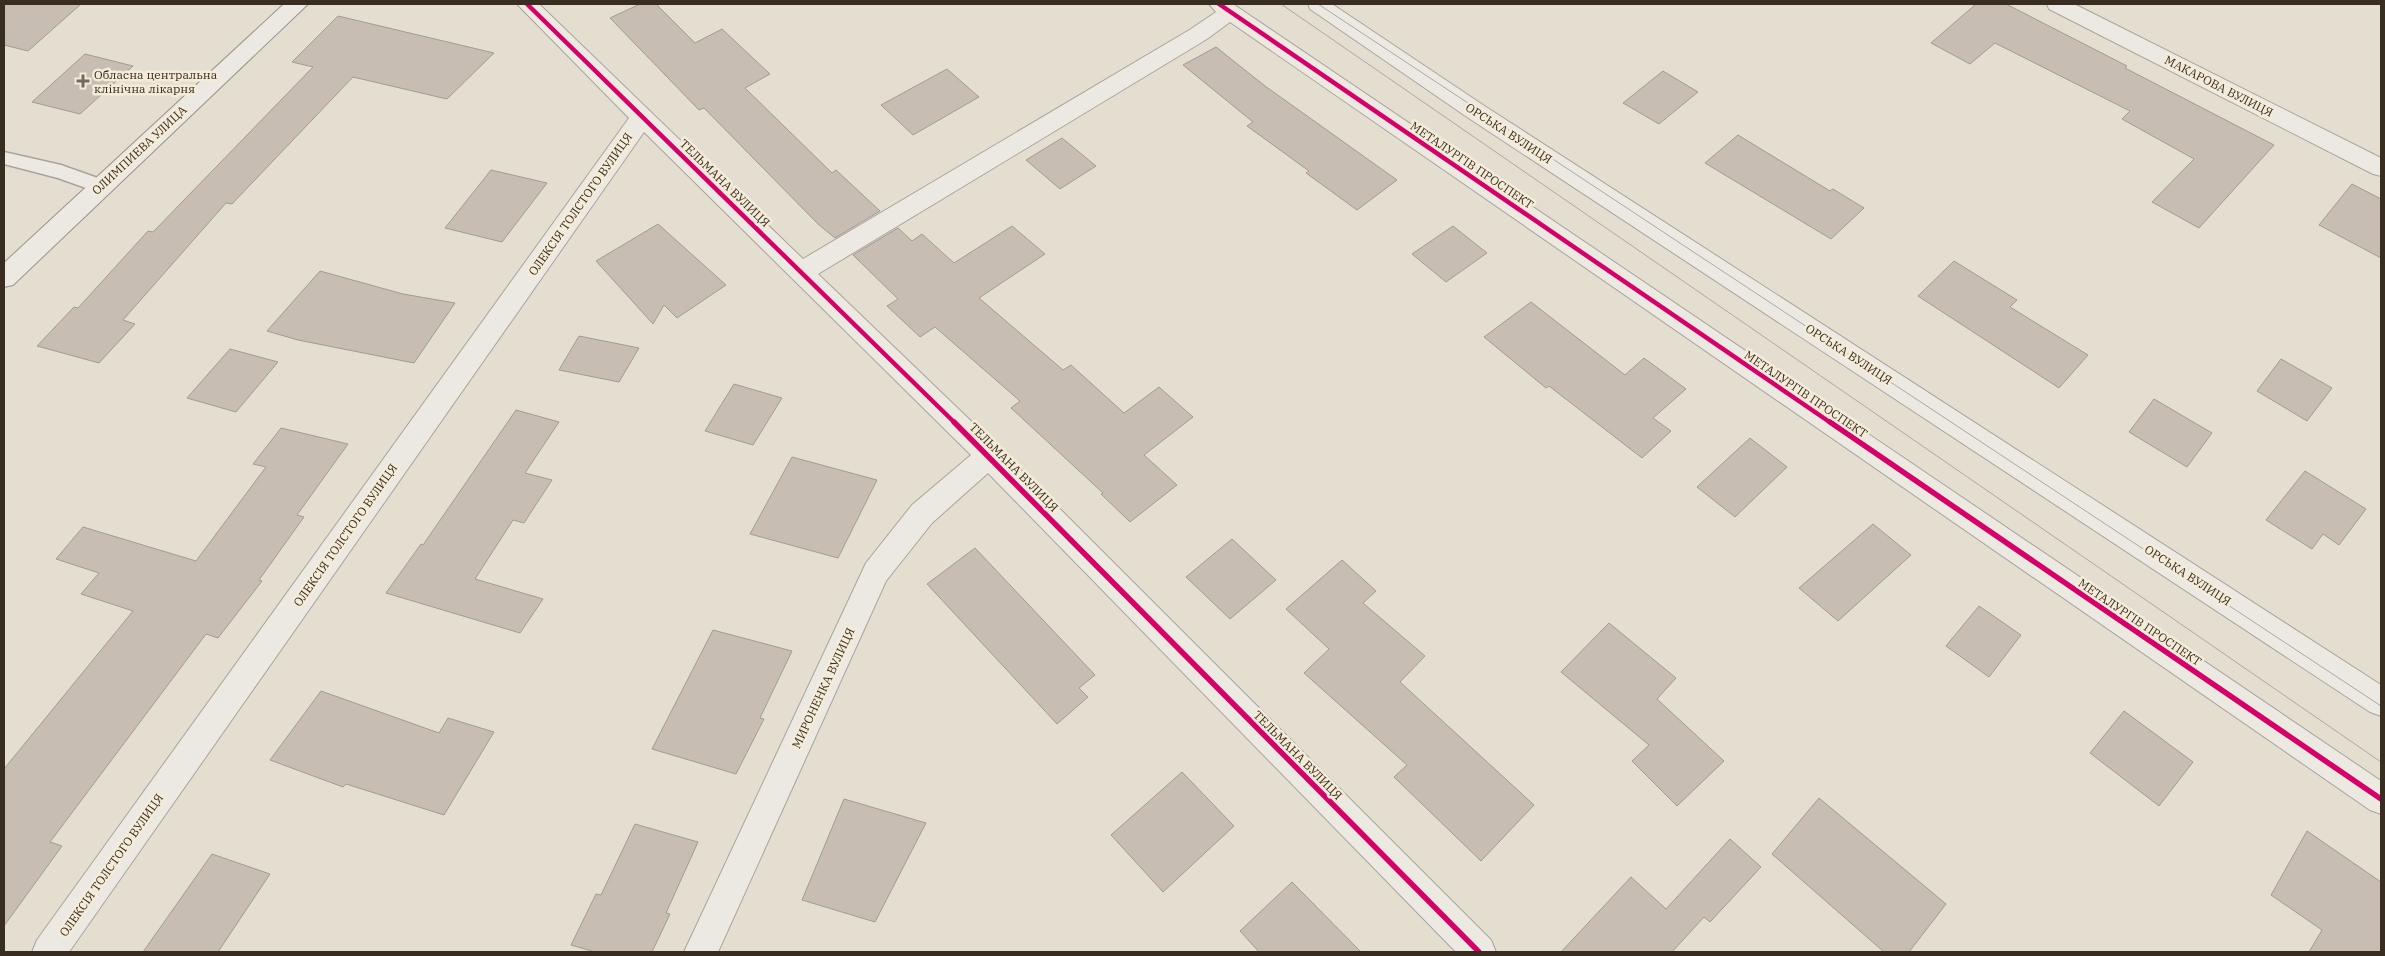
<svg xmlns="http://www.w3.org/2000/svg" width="2385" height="956" font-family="'IBM Plex Serif',serif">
<rect width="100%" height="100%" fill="#e4ded1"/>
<!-- building -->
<path fill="#c8bdb2" stroke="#a59a90" d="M4,4H81L28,51L4,45Z
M640,4H656L695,43L722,29L770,74L745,88L832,173L836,170L880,211L835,238L818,224L704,108L699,110L610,18Z
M1976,4H2006L2127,66L2125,68L2274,145L2199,228L2152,202L2194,159L2122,119L2130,111L1995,43L1970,64L1931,43Z
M338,16L494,53L447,99L353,77L232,204L226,203L123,320L135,324L99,363L37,346L74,307L78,308L148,231L153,232L313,67L292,62Z
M1216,47L1265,86L1397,180L1357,210L1306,173L1309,171L1247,126L1253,122L1183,65Z
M85,54L133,66L80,114L32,102Z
M947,69L979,97L913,135L881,105Z
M1663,71L1698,92L1659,124L1623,103Z
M1738,135L1830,191L1833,189L1864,208L1831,239L1705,163Z
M1062,138L1096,166L1060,189L1026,160Z
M491,170L547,183L502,242L445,228Z
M2352,184L2381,199V258L2319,225Z
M658,224L726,285L677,318L664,305L653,324L596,261Z
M1012,226L1045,254L979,298L1063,370L1071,365L1124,413L1159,387L1193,417L1144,455L1177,485L1130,522L1101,494L1103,493L1011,408L1020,401L935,327L920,337L887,306L898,299L853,255L898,228L912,241L922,234L954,263Z
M1453,226L1487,253L1446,282L1412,254Z
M1954,261L2017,300L2010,307L2088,355L2059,388L1918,296Z
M320,271L403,294L455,303L414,363L298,340L267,331Z
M1531,302L1625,375L1644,358L1686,389L1653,418L1671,431L1642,458L1549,386L1546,388L1484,337Z
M579,336L639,348L619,382L559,370Z
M230,349L278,362L236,412L187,398Z
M2281,359L2332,388L2307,421L2257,391Z
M734,384L782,398L753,445L705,431Z
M2154,399L2212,433L2187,467L2129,432Z
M516,410L559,422L525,473L552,480L524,523L513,520L475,579L543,599L520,633L386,593L421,544L423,545Z
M281,428L348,444L297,515L304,517L259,580L262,581L218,638L206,634L50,842L62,846L4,926V769L133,611L81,594L99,573L56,559L83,527L196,561L266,467L253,464Z
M1750,438L1787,467L1735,517L1697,487Z
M792,457L877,480L838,558L750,534Z
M2305,471L2366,509L2339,545L2323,534L2312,549L2266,520Z
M1873,524L1911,555L1838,621L1799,588Z
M1232,539L1276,580L1230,619L1186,577Z
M975,548L1095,675L1079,688L1088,697L1057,724L927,584Z
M1342,560L1376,591L1363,603L1425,656L1400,682L1534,805L1481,861L1394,777L1407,765L1304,673L1329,649L1286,609Z
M1979,606L2021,635L1989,677L1946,646Z
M1609,623L1676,678L1657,699L1724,761L1677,806L1632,761L1649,745L1561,672Z
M713,630L792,651L760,718L764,719L736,774L652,749Z
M321,691L439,733L448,718L494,732L444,815L346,784L343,787L270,760Z
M2124,711L2193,762L2159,806L2090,753Z
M1182,772L1234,826L1163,892L1111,835Z
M1819,798L1946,904L1909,952H1884L1772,854Z
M844,799L926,823L875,922L802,900Z
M635,824L698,842L666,913L670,914L652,952H595L571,945L596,894L601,895Z
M2307,831L2381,882V952H2309L2322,930L2271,895Z
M1730,839L1761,867L1710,922L1704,917L1672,952H1561L1631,877L1666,909Z
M212,854L270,874L218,952H143Z
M1292,882L1361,952H1259L1240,931Z"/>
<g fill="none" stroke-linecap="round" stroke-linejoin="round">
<defs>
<path id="lane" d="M4,152L61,165L106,181L109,186L106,191L100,193L58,178L4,164Z"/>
<path id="street" d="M517,4H539L803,259L1191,29L1216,12L1209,4H1233L2381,781V814L2370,810L1230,22L1207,39L818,274L999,448L1491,940L1496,952H1456L988,473L932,523L886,581L718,952H684L866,563L912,505L971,455L644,132L69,952H32L37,940L629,118Z
M1308,4H1332L1483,105L2381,685V716L2370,712L1467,117L1310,9Z
M2047,4H2074L2381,158V176L2373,174L2049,9Z"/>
<path id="secondary" d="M284,4H308L13,285L4,287V263Z"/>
</defs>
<!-- lane casing -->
<use href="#lane" stroke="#aaa399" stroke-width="3"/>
<!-- street casing -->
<use href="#street" stroke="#aaa399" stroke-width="2"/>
<!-- secondary casing -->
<use href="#secondary" stroke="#9a9389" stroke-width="2"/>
<!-- lane -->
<use href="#lane" fill="#ece9e2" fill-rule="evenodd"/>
<!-- street -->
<use href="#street" fill="#ece9e2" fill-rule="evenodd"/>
<!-- secondary -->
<use href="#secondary" fill="#ece9e2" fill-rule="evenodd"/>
<!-- tram -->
<path stroke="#ada8a1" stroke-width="1" d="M1281,4L2381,762
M1318,4L2381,706"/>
<defs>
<path id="cycleway-far1" d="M527,4L955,423
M1219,4L1831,423"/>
<path id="cycleway" d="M954,422L1479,952
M1830,422L2381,799"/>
</defs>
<!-- cycleway-far1 casing -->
<use href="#cycleway-far1" stroke="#f4ecd8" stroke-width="7"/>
<!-- cycleway casing -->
<use href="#cycleway" stroke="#f4ecd8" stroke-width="9"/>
<!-- cycleway-far1 -->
<use href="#cycleway-far1" stroke="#d6006c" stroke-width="4.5"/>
<!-- cycleway -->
<use href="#cycleway" stroke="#d6006c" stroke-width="5.5"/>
</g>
<!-- markers -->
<path fill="#756a5f" stroke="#f4ecd8" stroke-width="2" d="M80.5 73.5h5v5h5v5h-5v5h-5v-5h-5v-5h5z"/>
<g text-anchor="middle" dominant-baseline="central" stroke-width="5" stroke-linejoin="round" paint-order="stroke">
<!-- poi labels -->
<g font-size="12" fill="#392c21" stroke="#f4ecd8" text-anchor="start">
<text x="94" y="74">Обласна центральна<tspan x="94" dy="14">клінічна лікарня</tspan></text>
</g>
<!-- street labels -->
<g font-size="12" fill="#392c21" stroke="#f4ecd8">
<text transform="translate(2219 86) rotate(27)">МАКАРОВА ВУЛИЦЯ</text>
<text transform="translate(1509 133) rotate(33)">ОРСЬКА ВУЛИЦЯ</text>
<text transform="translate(139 150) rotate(-43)">ОЛИМПИЕВА УЛИЦА</text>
<text transform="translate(1472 165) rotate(34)">МЕТАЛУРГІВ ПРОСПЕКТ</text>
<text transform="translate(725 183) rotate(44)">ТЕЛЬМАНА ВУЛИЦЯ</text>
<text transform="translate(580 204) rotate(-55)">ОЛЕКСІЯ ТОЛСТОГО ВУЛИЦЯ</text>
<text transform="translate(1849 354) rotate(33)">ОРСЬКА ВУЛИЦЯ</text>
<text transform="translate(1806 394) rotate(34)">МЕТАЛУРГІВ ПРОСПЕКТ</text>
<text transform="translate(1014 467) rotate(45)">ТЕЛЬМАНА ВУЛИЦЯ</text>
<text transform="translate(345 535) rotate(-55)">ОЛЕКСІЯ ТОЛСТОГО ВУЛИЦЯ</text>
<text transform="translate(2188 575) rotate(33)">ОРСЬКА ВУЛИЦЯ</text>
<text transform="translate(2140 622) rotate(34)">МЕТАЛУРГІВ ПРОСПЕКТ</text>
<text transform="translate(823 688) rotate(-65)">МИРОНЕНКА ВУЛИЦЯ</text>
<text transform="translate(1298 755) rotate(45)">ТЕЛЬМАНА ВУЛИЦЯ</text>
<text transform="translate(111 865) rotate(-55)">ОЛЕКСІЯ ТОЛСТОГО ВУЛИЦЯ</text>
</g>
</g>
<!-- border -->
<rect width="2385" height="956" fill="none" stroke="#392c21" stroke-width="10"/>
</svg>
